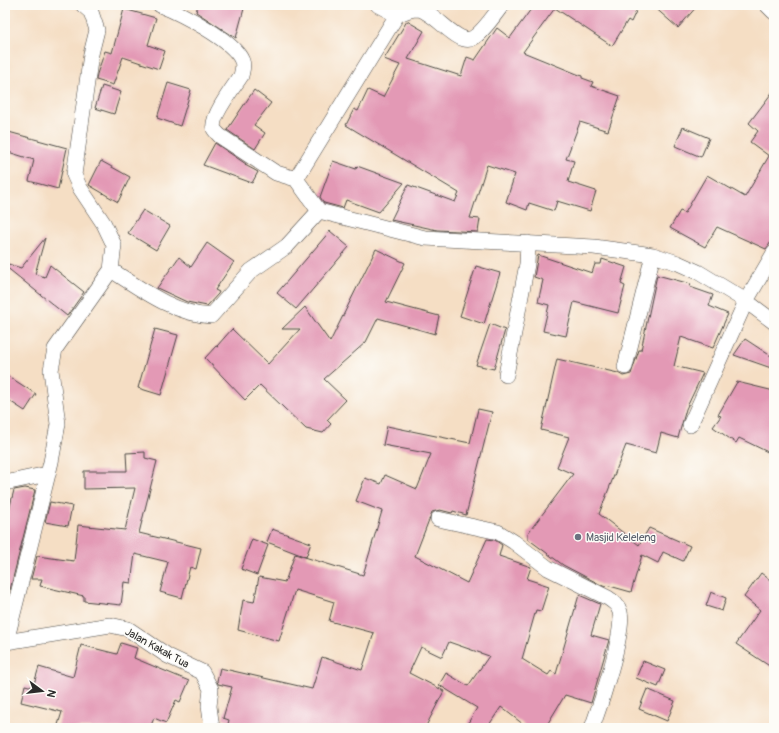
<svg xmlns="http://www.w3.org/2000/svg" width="779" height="733" font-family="Pangolin,sans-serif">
<rect width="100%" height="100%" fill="#fdfcf7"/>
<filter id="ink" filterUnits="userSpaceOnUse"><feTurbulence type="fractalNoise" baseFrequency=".025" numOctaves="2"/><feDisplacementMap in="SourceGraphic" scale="8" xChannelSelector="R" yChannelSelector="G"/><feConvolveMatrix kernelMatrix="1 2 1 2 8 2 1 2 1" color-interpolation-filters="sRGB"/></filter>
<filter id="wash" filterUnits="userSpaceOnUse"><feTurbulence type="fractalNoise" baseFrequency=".012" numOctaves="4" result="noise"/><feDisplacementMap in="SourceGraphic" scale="16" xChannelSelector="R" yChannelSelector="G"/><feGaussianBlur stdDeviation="0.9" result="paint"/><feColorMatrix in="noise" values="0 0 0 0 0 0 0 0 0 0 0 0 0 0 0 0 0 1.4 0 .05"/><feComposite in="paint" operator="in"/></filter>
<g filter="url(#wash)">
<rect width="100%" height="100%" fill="#f5dec4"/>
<g id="blocks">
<!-- building -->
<path fill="#e399b5" d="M198,5H245L236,38L196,12Z
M534,5H639L631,22L628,20L612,46L555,8L523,52L582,76V78L593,82L591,86L620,96L608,131L580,122L566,159L574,161L568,182L596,191L590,211L557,201L554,211L529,203L527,210L506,202L515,174L487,165L470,218L480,219L478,232L437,230L391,220L408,185L455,202L459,193L346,125L354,109L358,111L368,90L383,97L400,65L384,59L407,21L424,31L408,59L461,76L467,57L475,60L497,28L510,38Z
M652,5H698L678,28Z
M124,9L156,18L148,45L165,51L159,69L123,57L113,85L96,80L97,74L105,51L112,53Z
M168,83L191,90L180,126L157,118Z
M102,86L121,92L114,114L95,108Z
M254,90L271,103L254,125L265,133L255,149L227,130Z
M774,90V236L769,245L766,249L717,227L705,247L670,228L680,211L685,213L707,175L745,197L769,156L750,142L758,131L749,123Z
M683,127L709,138L701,157L675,146Z
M5,131L67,148L58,189L29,181L34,160L5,151Z
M215,143L246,164L245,165L258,172L252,183L203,165Z
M101,161L130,177L118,202L89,185Z
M333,161L356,169L357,166L404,183L379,212L346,200L343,208L324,203L320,197Z
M143,210L170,226L156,250L128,233Z
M330,231L349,247L296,309L277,293Z
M45,238L35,274L45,277L50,265L84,292L67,316L5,266V263L21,268Z
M207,243L234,262L215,290L219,292L218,294L207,306L187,302L157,288L179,257L191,267Z
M376,249L405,263L386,302L439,316L435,334L378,318L366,342L324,379L346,400L327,420L331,424L323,433L306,429L260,385L245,400L205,358L216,346L218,347L217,346L232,329L268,364L300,329H282L305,307L330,342Z
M538,255L592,273L595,264H601L602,259L626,267L621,284L625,286L618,313L574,302L566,336L543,331L549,305L538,302L543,280L534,277Z
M476,266L500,273L484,324L460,316Z
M657,275L691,284L690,287L713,295L709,306L728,314L713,348L681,337L674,366L703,373L686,409L678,438L661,433L656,453L626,445L599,514L639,545L649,528L690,546L683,561L663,552L658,563L642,555L631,592L606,585L605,587L563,565L528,539V533L573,474L557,467L569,437L541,430L557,359L618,373L623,376L631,374L639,350H641Z
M490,324L505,330L494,369L476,365Z
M155,329L178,335L161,395L138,388Z
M745,339L774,358V369L734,355Z
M5,374L36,394L25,411L5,398Z
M737,382L774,391V455L739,438L736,443L713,427L721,416L718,415Z
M478,409L492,412L466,515L453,511L452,513L440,510L432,512L415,556L467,583L487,539L495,540L502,545L499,556L531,567L527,579L549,586L541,611L536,610L522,659L548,675L551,671L556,674L579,595L600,604L591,635L609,640L591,703L565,695L545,728H528L501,707L487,728H476L468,723L477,708L439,685L446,673L468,686L489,656L449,642L442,657L421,647L409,673L444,691L425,728H227L229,720L223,718L232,687L218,684L217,681L220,668L312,689L322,657L362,670L374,633L329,621L334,602L295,590L279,641L238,630L243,600L254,602L259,577L285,582L295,554L363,575L382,511L356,501L365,478L381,484L385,475L417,489L431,454L383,445L387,426L470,443Z
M145,452V458L157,461L139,533L201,548L196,569L190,567L182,598L160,592L168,562L135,554L131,583L124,582L121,605L84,601V596L40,586L42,579H31L37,556L74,561L78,525L125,530L135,488L84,489V471H127L126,453Z
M25,488L35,490L10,590L5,589V526L14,490Z
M50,502L72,506L68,526L45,522Z
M272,529L311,543L306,557L267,542Z
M252,539L268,545L257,575L241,569Z
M761,573L774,583V669L736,644L760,610L744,597Z
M711,592L726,598L722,611L706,606Z
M121,643L137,648L134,658L189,681L180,702L176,700L166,723L154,718L150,728H57L62,712L21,702L25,685L33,687L39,667L73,677L81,645L117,654Z
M643,661L665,670L658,687L636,678Z
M647,689L675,701L667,721L639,709Z"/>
</g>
</g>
<g filter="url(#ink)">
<use href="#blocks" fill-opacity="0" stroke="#494642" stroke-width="1"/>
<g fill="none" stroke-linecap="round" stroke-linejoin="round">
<defs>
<path id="street" d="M83,5L91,12L97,30L91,54L74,175L80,188L104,224L114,245L111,270L55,349L51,370L58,424L51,462L6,642L110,625L128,629L168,656L202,672L211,689L209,706L212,728
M160,5C180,13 234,40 242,61C244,66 242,71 241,76C234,86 210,118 214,129C215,131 218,134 220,136L276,173L296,179L319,211L425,238L594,247L653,255L678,263L698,272L746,301L774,322
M378,5L397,15
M767,5L774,12
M296,179L397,15C403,12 410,9 418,9C435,11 458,47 473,38C483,32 495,14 502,5
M111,270C141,289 174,314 211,316L251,271L287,246L319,211
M625,367L653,255
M506,375L527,264L528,243
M690,425L746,301L774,253
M5,483L47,474
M438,519L498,532L514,542L548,568L608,598C614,602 618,605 620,612C625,632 600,706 592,728"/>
</defs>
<!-- street casing -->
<use href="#street" stroke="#494642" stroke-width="16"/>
<!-- street -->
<use href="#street" stroke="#fff" stroke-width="15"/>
</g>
</g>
<!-- markers -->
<circle fill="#6b7280" stroke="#fdfcf7" stroke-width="1.5" cx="578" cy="537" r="4"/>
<g text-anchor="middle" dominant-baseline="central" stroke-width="3" stroke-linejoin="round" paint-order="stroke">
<!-- worship labels -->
<g font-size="11" fill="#5b616d" stroke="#fdfcf7" text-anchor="start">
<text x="586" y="537">Masjid Keleleng</text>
</g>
<!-- street labels -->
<g font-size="11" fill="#2b2b2b" stroke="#fdfcf7">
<text transform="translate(157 648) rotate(29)">Jalan Kakak Tua</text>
</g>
</g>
<!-- margin -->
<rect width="779" height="733" fill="none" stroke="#fdfcf7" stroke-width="20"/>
<!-- north arrow -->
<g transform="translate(42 691) rotate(105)" stroke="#fdfcf7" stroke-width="3" paint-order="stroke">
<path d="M0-3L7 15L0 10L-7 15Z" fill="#2b2b2b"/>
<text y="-6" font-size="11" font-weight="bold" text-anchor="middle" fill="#2b2b2b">N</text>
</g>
</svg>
